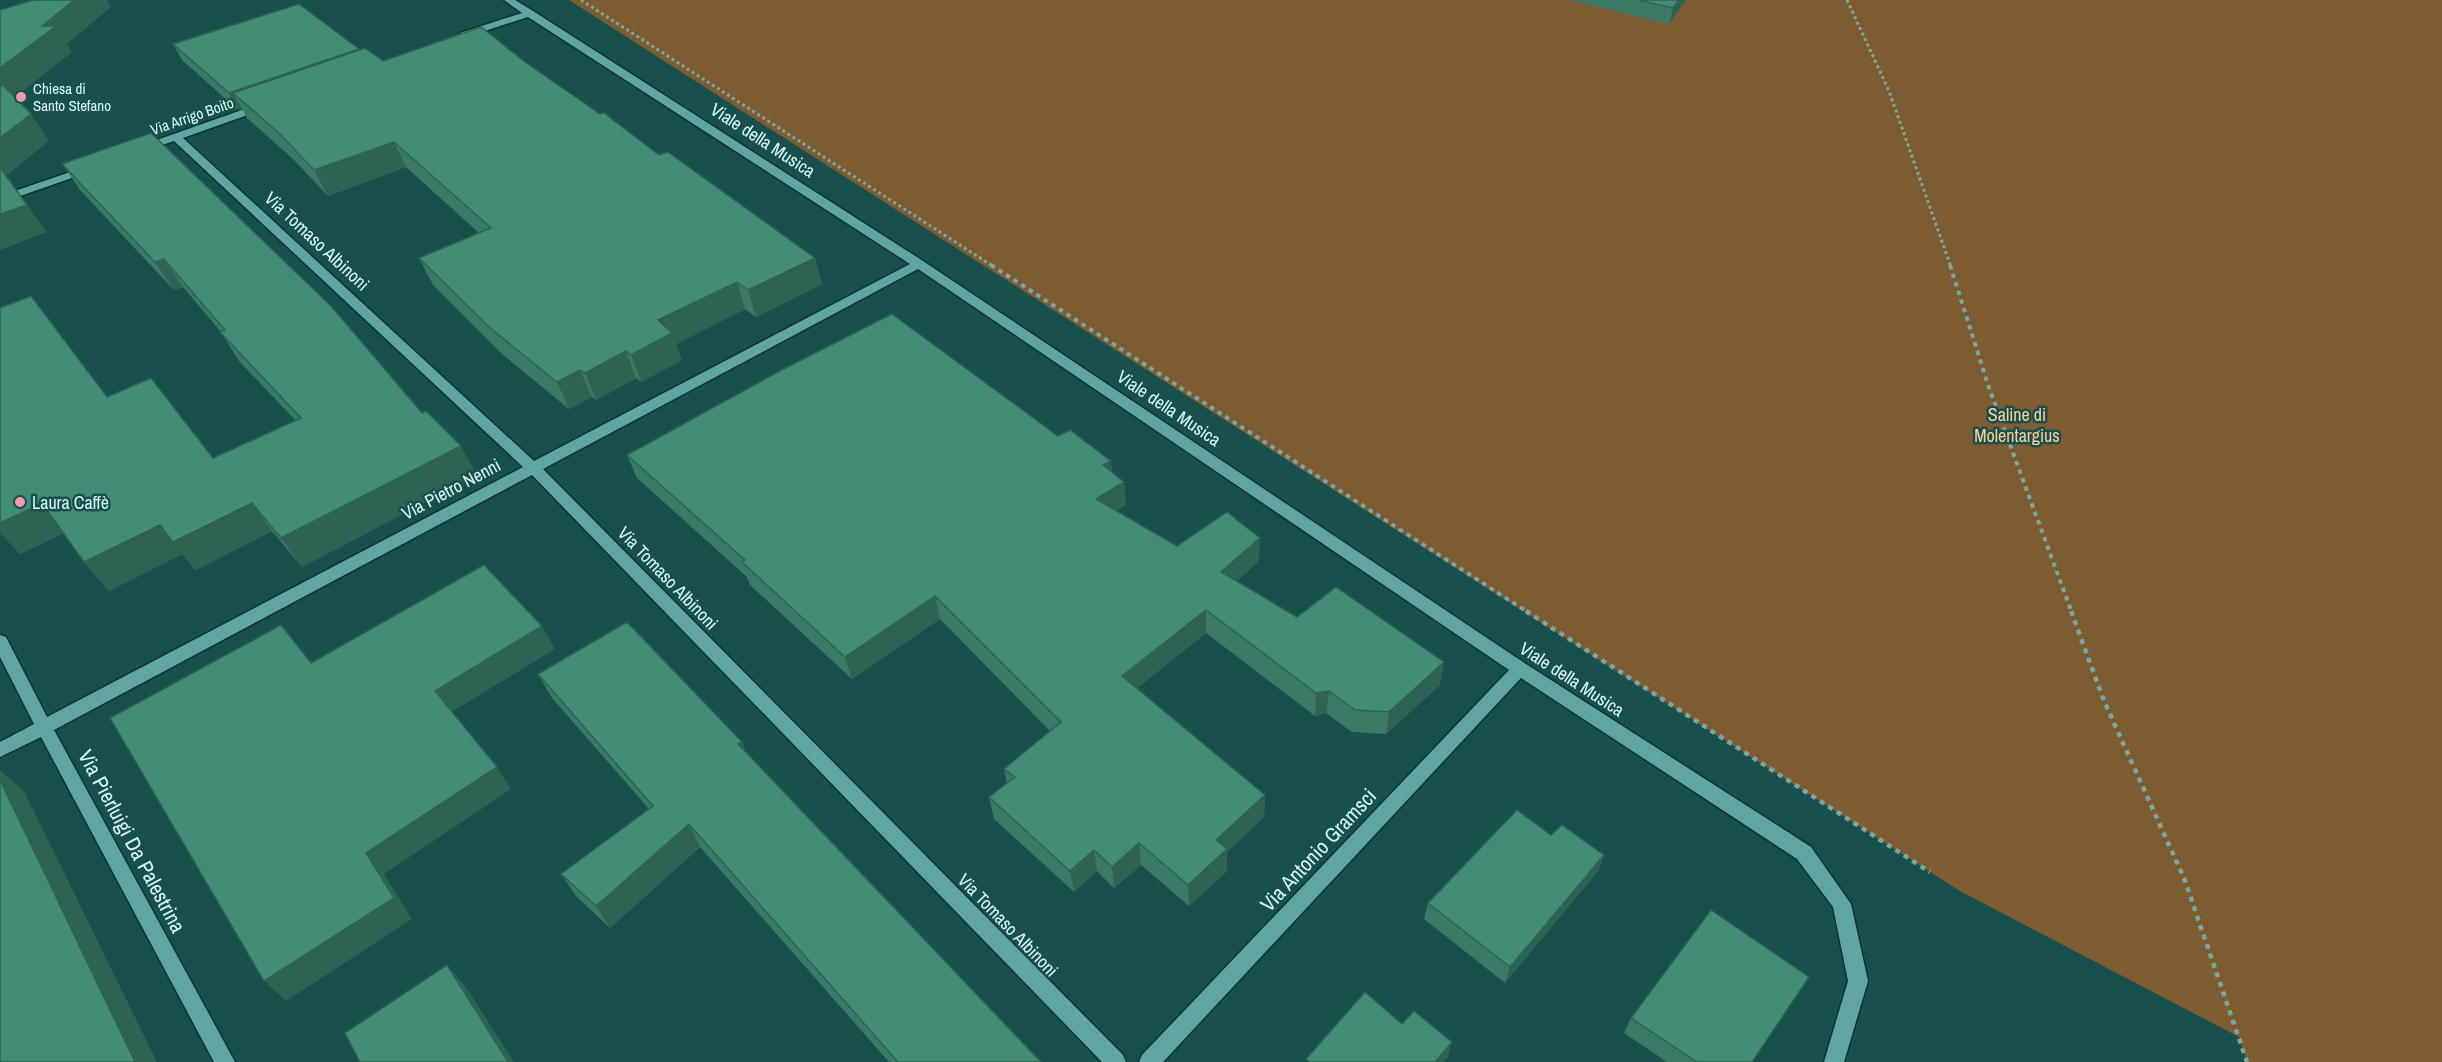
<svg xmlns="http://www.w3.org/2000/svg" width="2442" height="1062" font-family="'Archivo Narrow',sans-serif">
<rect width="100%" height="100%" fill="#18504d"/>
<!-- green -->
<path fill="#7e5c31" d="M569,0H2442V1062H2247L2239,1037L1960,891Z"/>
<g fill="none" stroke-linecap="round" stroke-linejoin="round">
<defs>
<path id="minor" d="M504,0H515L533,11L923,261L1526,664L1811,847L1851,904L1868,981L1844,1062H1824L1848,981L1833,907L1797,859L1521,678L1163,1062H1139L1142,1055L1509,670L918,269L543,469L1123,1055L1126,1062H1102L532,475L54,730L235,1062H214L41,737L0,757V742L34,724L0,657V635L6,637L47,717L523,467L174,141L141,152L137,151V147L259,104H267V108L183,138L534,461L910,264L528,17L466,37H460V33L522,13Z
M88,166L92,167V171L0,203V196Z"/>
</defs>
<!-- minor casing -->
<use href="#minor" stroke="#0c3331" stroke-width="3"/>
<!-- path-far2 -->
<path stroke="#7aa7a5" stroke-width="3" stroke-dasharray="3 3" stroke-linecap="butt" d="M581,0L994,267
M1847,0L1889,91L1951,267"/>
<!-- path-far1 -->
<path stroke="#7aa7a5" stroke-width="4" stroke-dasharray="4.5 4.5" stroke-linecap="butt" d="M991,265L1529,613
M1950,265L1988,385L2072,613"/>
<!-- path -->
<path stroke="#7aa7a5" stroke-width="4.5" stroke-dasharray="5 5" stroke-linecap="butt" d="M1526,611L1930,872
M2071,611L2104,701L2184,878L2247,1062"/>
<!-- minor -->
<use href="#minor" fill="#5fa5a1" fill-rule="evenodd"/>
</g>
<!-- wall -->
<path fill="#397965" d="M1570,0H1686L1669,24Z
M173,44L359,49L383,61L525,62L659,155L815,258L822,284L756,317L745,309L676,344L682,360L641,382L636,378L596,400L592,397L569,409L502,354L433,285L419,258L479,233L406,167L328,196L293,159L247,118L242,109L238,110L182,60Z
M62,164L422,413L477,475L302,567L272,531L196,570L182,554L109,591L84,562L64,533L20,554L107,397L213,458L296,421L239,361L221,332L183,287L174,290L81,191Z
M1058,436L1112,472L1126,505L1116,511L1177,546L1259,561L1237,581L1297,617L1440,685L1386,734L1352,732L1326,713L1315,716L1206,633L1137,688L1265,795L1264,817L1227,852V871L1189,906L1141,865L1114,888L1097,871L1074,892L994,819L989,797L1007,783L1004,769L1050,731L940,619L852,679L750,585L747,577L637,478L627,455Z
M538,674L746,752L1041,1062H889L700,847L610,928L576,896L561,874L649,809L552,698Z
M1604,855L1598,871L1505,983L1424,919L1428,903Z
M1631,1018L1752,1062H1667L1624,1033Z"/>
<!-- shaded-wall -->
<path fill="#2e6353" d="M74,0H107L111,7L67,44L72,52L0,109V68L42,26Z
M1679,0H1686L1669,24L1673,8Z
M359,49L367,65L233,93L242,109L238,110L229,93Z
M31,114L49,141L6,176L47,232L0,250V138Z
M394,142L406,167L328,196L314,170Z
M815,258L822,284L756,317L748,290Z
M164,259L183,287L174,290L155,262Z
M737,282L745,309L676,344L682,360L641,382L631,355L658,320Z
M626,351L636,378L596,400L585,373Z
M580,370L592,397L569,409L557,382Z
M461,446L477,475L302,567L281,538Z
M1111,461L1113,484L1103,465Z
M1124,482L1126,505L1098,523L1096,499Z
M42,503L68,531L20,554L0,533V523Z
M252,503L272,531L196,570L182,554L109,591L84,562L160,525Z
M1260,538L1259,561L1221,595V572Z
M935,596L940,619L852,679L845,657Z
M1206,610V633L1124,698L1122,676Z
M542,626L555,649L450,713L435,691Z
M1444,662L1440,685L1386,734L1389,712Z
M1329,691L1326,713L1315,716L1316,693Z
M742,742L752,765L738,744Z
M497,767L511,789L384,874L412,919L286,1001L264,981L366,853Z
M0,770L24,791L157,1062H135L0,780Z
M1265,795L1264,817L1227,852V871L1189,906L1188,885L1216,840Z
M689,824L700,847L610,928L596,906Z
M1139,843L1141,865L1114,888L1112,867Z
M1094,850L1097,871L1074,892L1070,871Z
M1604,855L1598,871L1505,983L1510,967Z
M447,965L466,987L514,1062H508Z
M1452,1042L1448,1057L1443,1062H1435Z"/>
<!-- building -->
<path fill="#428d76" stroke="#2e6353" stroke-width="1.5" d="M34,0H74L42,26H56L0,68V10Z
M1639,0H1679L1673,8Z
M299,4L359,49L229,93L173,44Z
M481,27L525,62L600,114L604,113L659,155L668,152L815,258L748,290L737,282L658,320L672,333L631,355L626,351L585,373L580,370L557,382L489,327L419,258L491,228L394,142L314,170L279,133L233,93L365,48L383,61Z
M3,85L31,114L0,138V87Z
M151,133L331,306L422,413L426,411L461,446L281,538L252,503L173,542L160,525L84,562L42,503L0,523V308L31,296L107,397L151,378L213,458L301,418L220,332L225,330L164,259L155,262L62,164Z
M2,170L27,205L0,214V171Z
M892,314L1058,436L1070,430L1111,461L1103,465L1124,482L1096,499L1177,546L1227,512L1260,538L1221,572L1297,617L1336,587L1444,662L1389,712L1355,710L1329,691L1316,693L1206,610L1122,676L1265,795L1216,840L1227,849L1188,885L1139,843L1112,867L1094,850L1070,871L989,797L1015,777L1004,769L1061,722L935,596L845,657L742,562L745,560L627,455L776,373Z
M484,565L542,626L435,691L497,767L366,853L394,898L264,981L110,718L281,625L311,663Z
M627,622L742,742L738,744L1041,1062H898L689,824L596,906L561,874L653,806L538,674Z
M0,780L135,1062H0Z
M1517,810L1551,835L1562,825L1604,855L1510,967L1428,903Z
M1711,910L1809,977L1752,1062H1697L1631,1018Z
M447,965L508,1062H360L345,1033Z
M1365,992L1402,1024L1414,1011L1452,1042L1435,1062H1310L1306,1059Z"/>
<!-- markers -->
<g fill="#f49aa6" stroke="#18504d" stroke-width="2">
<circle cx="21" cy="97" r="6"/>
<circle cx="20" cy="502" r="6"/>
</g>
<g text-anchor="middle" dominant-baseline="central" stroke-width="5" stroke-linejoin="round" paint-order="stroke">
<!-- far-poi labels -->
<g font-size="15" fill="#d7f9f7" stroke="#18504d" text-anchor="start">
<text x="33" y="88">Chiesa di<tspan x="33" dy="17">Santo Stefano</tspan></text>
</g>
<!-- far-street labels -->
<g font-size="15" fill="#d7f9f7" stroke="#18504d">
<text transform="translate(192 116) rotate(-19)">Via Arrigo Boito</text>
</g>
<!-- street labels -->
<g font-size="18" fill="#d7f9f7" stroke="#18504d">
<text transform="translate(763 140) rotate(33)">Viale della Musica</text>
<text transform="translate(317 241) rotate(43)">Via Tomaso Albinoni</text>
<text transform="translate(1169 408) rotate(34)">Viale della Musica</text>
<text transform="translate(451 489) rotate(-28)">Via Pietro Nenni</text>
<text transform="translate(668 578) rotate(46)">Via Tomaso Albinoni</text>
<text transform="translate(1572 679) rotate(33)">Viale della Musica</text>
<text transform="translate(1008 925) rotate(46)">Via Tomaso Albinoni</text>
</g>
<!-- park labels -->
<g font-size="18" fill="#fece96" stroke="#18504d">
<text x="2017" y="414">Saline di<tspan x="2017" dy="21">Molentargius</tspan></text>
</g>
<!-- poi labels -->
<g font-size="18" fill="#d7f9f7" stroke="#18504d" text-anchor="start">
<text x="32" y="502">Laura Caffè</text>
</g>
<!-- near-street labels -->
<g font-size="21" fill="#d7f9f7" stroke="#18504d">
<text transform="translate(132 841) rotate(62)">Via Pierluigi Da Palestrina</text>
<text transform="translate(1318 850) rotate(-47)">Via Antonio Gramsci</text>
</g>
</g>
</svg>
